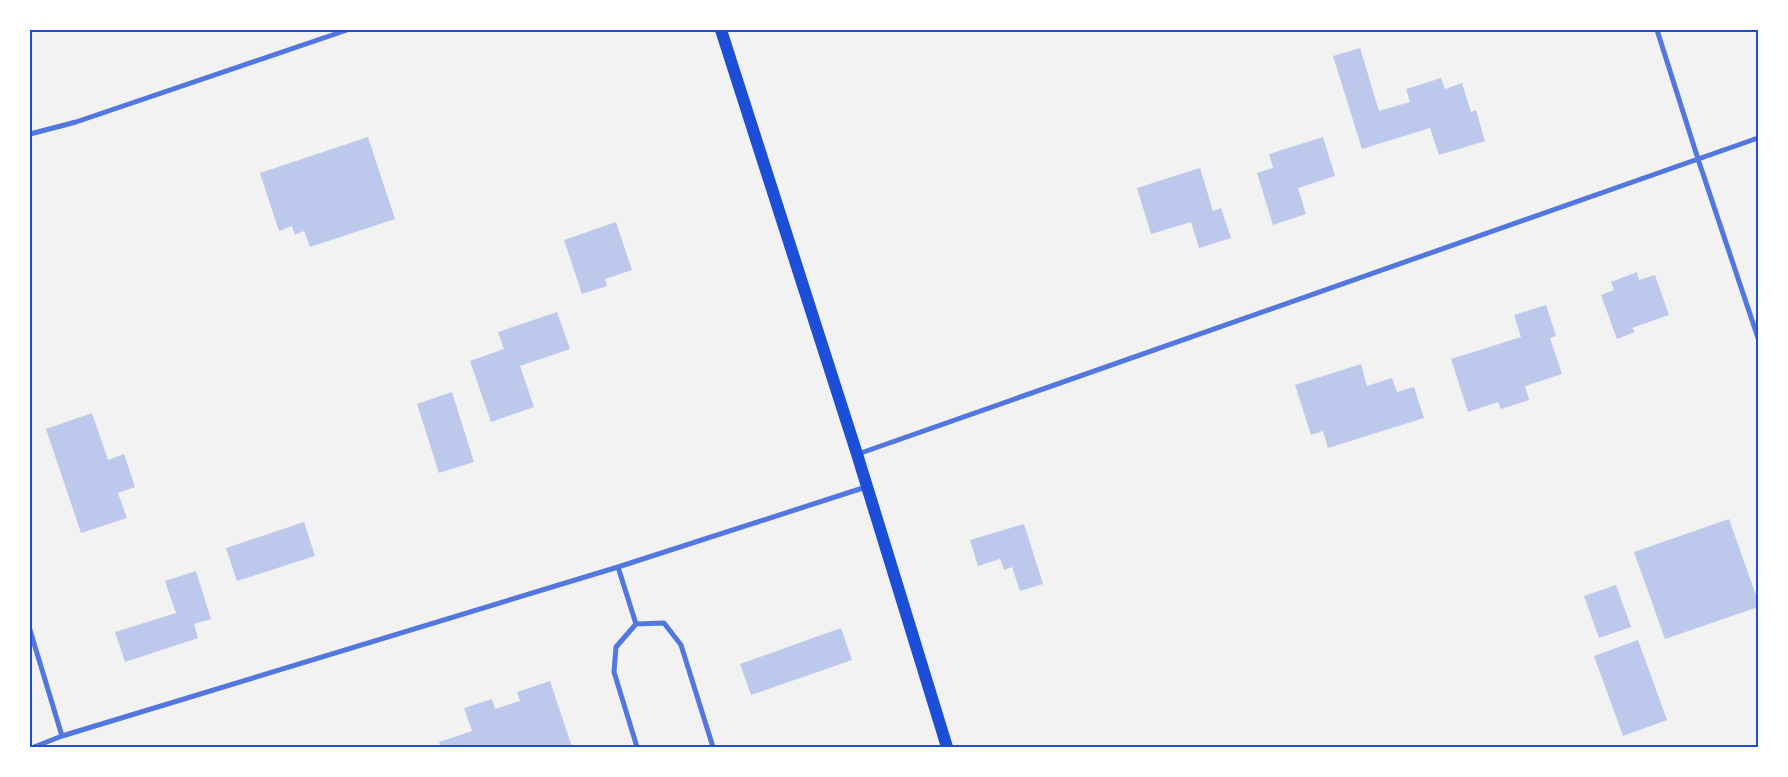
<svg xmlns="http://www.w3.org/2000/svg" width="1788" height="777" font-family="'PT Sans Narrow',sans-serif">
<rect width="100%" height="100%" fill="#f2f2f2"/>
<!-- building -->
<path fill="#bdc9ec" d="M1360,48L1379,111L1410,102L1406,89L1441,78L1445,89L1462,83L1471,112L1476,110L1485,141L1439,155L1430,128L1362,149L1333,56Z
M368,137L395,219L310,247L304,231L295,235L292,226L279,231L260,173Z
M1323,137L1335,176L1298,188L1306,214L1273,225L1257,173L1273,168L1269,154Z
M1200,168L1213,211L1221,208L1231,238L1199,248L1191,222L1151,234L1137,188Z
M616,222L632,270L605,279L607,286L582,294L564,240Z
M1637,272L1639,280L1655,275L1669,315L1632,328L1635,332L1617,339L1601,295L1614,290L1611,282Z
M1546,305L1556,336L1550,338L1562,374L1525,386L1529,400L1501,409L1498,402L1468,412L1451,359L1521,337L1514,315Z
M557,312L570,349L520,366L534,407L491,422L470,361L504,349L498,332Z
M1361,364L1367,386L1392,378L1397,392L1414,387L1424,418L1328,448L1323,431L1311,435L1295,385Z
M452,392L474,462L439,473L417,404Z
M92,413L108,460L124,454L135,487L118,493L127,518L81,533L46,429Z
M1729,519L1758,601V607L1665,639L1634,552Z
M304,522L315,556L237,581L226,548Z
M1024,524L1043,584L1020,591L1012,567L1004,570L1000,559L978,566L970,540Z
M196,571L211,619L194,624L198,638L125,662L115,632L176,613L165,581Z
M1616,585L1631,627L1599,638L1584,596Z
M841,628L852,660L751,695L740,664Z
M1638,640L1667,720L1623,736L1594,656Z
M550,681L572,747H441L439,742L472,731L464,708L492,699L495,709L520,701L517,692Z"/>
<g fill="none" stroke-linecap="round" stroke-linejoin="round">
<!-- minor -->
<path stroke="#5277de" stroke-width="5" d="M1657,30L1698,159L1758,338
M30,134L76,122L347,30
M858,454L1758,138
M618,567L636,624
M30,630L62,736
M34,747L62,736L618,567L866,487
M637,747L614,672L616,647L636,624L664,623L681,645L713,747"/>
<!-- primary -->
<path stroke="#1d4ed8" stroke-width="12" d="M721,30L857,454L947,747"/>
</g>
<!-- border -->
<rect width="1788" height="777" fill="none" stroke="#ffffff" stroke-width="62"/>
<rect x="31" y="31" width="1726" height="715" fill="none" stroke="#1d4ed8" stroke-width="2"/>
</svg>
